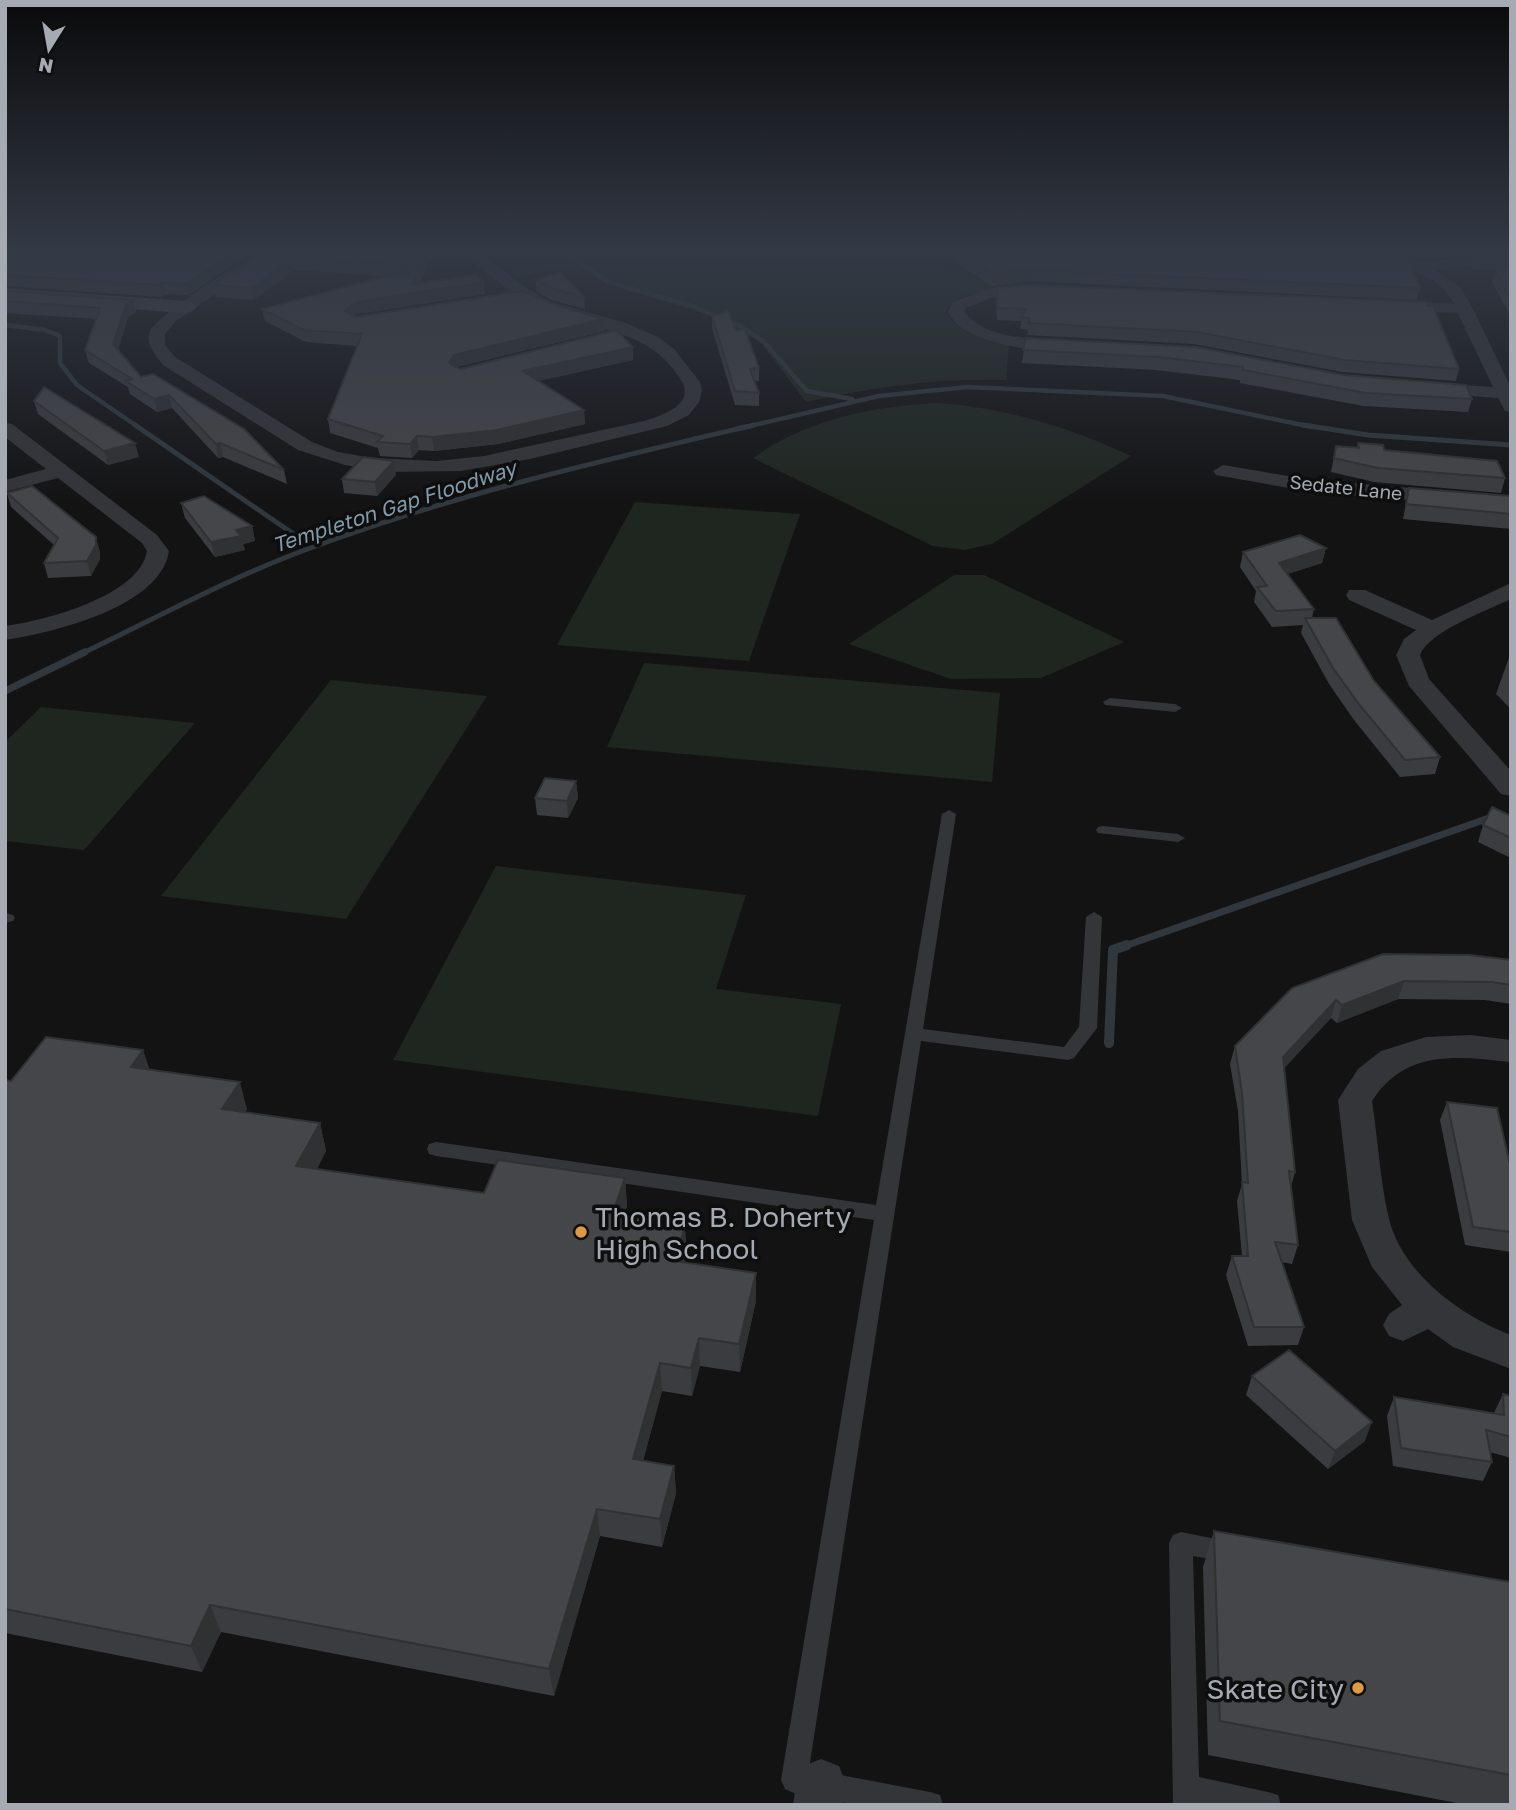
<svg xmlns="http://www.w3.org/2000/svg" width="1516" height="1810" font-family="'Golos Text',sans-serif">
<rect width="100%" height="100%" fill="#131314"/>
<!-- green -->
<path fill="#1f2620" d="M548,250H910L997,289L962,296L947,307L946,313C956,332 989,341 1009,345L1006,380C937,378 873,387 806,402L761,343L718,317L609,285L589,273L552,271L515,276L494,258Z
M936,403C1004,407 1069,427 1131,456L992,544L965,550L933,546L753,458C805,420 873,406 936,403Z
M635,502L800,514L749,661L557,645Z
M954,575H984L1124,642L1041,678L951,679L849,644Z
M644,663L1000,693L992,782L607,747Z
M331,680L487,696L346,919L161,896Z
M41,707L195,723L84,850L5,841V742Z
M496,866L746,895L716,989L841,1004L818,1116L393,1060Z"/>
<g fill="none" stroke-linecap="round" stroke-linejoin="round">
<!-- stream-far3 -->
<path stroke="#30383d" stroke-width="4.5" d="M561,250L608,282L692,306L738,325L763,341L807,391L852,399
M5,325L45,330L60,336V363L77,385L138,427
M746,427L879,396L967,387L1163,396L1312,427"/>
<!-- stream-far2 -->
<path stroke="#30383d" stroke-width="5" d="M135,425L295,535L324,542
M1303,425L1368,435L1511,445
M81,654C158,617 233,576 313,547C456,494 605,460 754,425"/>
<!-- stream-far1 -->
<path stroke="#30383d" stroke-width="7" d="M5,691L85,652
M1122,947L1492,817"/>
<!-- stream -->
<path stroke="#30383d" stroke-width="10" d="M1109,1043L1113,950L1127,945"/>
<!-- lane -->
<path fill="#343539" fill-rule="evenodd" d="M1110,698L1175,704L1182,708L1175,712L1105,705L1103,702Z
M949,810L956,814L923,1029L1064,1047L1079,1027L1086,917L1094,912L1102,917L1097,1028L1074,1058L1068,1060L921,1041L809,1769L930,1792L940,1795L943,1805H856L794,1793L785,1789L781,1780L874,1220L436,1156L429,1154L427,1149L429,1144L436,1142L876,1205L942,814Z
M1103,826L1178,834L1185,838L1178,842L1098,833L1096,830L1098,827Z
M5,913L13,915L15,918L13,921L5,923Z
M1181,1532L1236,1543L1240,1551L1236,1559L1228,1562L1193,1556L1199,1777L1268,1792L1278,1795L1281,1805H1173L1169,1543L1173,1535Z"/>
<!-- street -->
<path fill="#343539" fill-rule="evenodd" d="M437,250H477L520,284L551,302L626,323L660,338L675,350L700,382L702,391L699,402L689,415L667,426L530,459L461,471L386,472L345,465L298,450L163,365C156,355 144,344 150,331C157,317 231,266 247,262L252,263L254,266L252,269L176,321L165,334V345L175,357L312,442L338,452L372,458L437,461L484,456L644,421C660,416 695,405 682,382C651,326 590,332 539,308C511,295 488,273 465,255C446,257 394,269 380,257L387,253Z
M1370,250H1389L1422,262L1511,254V262L1435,270L1460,287L1473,309L1511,388V412L1505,411L1498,398L1422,392L1419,388L1428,383L1493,387L1458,313L1395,310L1387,305L1395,300L1454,304C1437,268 1391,270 1370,250Z
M1034,284L1039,286L1042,289L1039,292L991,298L966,308L964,312C986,339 1031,339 1063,340L1071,345L1069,349C1043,355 977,343 958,325C954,322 951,316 948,312L953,302L988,289Z
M5,423L12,424L157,535L169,551C161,607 52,633 5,640V626C44,621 140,596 147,551L142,543L58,478L5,492V480L46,469L5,437Z
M1223,465L1311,480L1511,496V508L1311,492L1216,475L1213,471Z
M1511,583V599C1488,610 1428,632 1420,655L1429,679L1511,771V796L1501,794L1409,686L1396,655L1404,639L1416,630L1349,600L1346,595L1349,590H1365L1432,620Z
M1471,1035L1511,1040V1062C1457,1056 1405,1049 1372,1101C1378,1139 1380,1181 1389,1219C1403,1274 1461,1316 1511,1335V1369L1453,1347L1428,1329L1403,1341L1389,1336L1383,1325L1389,1314L1402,1305L1372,1267L1352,1220L1338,1100L1358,1069L1381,1051L1426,1037Z
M821,1759L839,1766L846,1784L843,1805H793L796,1784L803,1766Z"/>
<!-- secondary -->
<path fill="#424448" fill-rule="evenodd" d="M5,288L186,301L193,303L196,307L193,311L186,313L5,300Z"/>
</g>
<!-- wall -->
<path fill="#3b3c3f" d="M5,250L244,258L188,295L165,294L161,297L5,286Z
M267,250L399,253L428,250L429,262L420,283L485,294L357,314L354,316L356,317L605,331L457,367L460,369L633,347V360L538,381L584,410L585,424L498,444L434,451L419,450L412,458L380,456L378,448L330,433L328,419L357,346L306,342L265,321L262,309L389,276L294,270L253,300L216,297L213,285Z
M366,250H414L401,251Z
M941,250H1385L1420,288L1417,300L1029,281L991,286L941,251Z
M1396,250H1511V251L1422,259Z
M1511,254V317L1492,282L1497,270L1471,269L1474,257Z
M536,279L584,297L585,309L552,300L536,291Z
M997,288L1459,369L1456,381L1342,372L1194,344L1027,335L1028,330L1020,329L1021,321L997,320L996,300Z
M5,291L134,300L136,312L128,317L118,350L141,377L284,470L287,484L223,457L218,458L172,408L157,412L130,394L128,387L89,363L85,350L96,319L5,313Z
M712,316L736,330L759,368V381H755L759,393V406L735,405L712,328Z
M1026,338L1344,375L1472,399L1468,412L1363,406L1240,383V380L1156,370L1022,363Z
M34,401L139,457L108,465L38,414Z
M1358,443L1384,450L1505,478L1501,493L1374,482L1331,472L1336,446L1357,448Z
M396,475L377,496L344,493L342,479Z
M1409,488L1511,496V529L1403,519Z
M7,493L100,552V559L91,576L48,578L44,563L54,545L11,507Z
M181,503L252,526L255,541L243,544L245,550L215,557L185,518Z
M1326,548L1322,563L1287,574L1314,609L1312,618L1374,681L1440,757L1435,774L1400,777L1354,720L1329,684L1301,633L1303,625L1272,627L1254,602L1256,591L1240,567L1243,552Z
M1511,652V709L1496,694Z
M576,781L578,798L568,818L537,815L535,798Z
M1511,816V858L1478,842L1483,825Z
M1511,960V1004L1485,1000L1398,999L1337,1023L1331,1018L1284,1068L1295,1172L1291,1187L1298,1245L1292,1264L1282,1262L1304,1327L1298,1345L1248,1346L1226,1275L1232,1256H1242L1237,1201L1242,1184L1238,1111L1230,1064L1235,1046L1292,988Z
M143,1050L149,1069L247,1109L245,1113L320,1123L326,1151L317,1169L484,1193L625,1178L627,1206L623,1217L687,1254L684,1262L756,1301L740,1372L700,1366L692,1396L662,1391L643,1461L674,1466L676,1493L662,1547L600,1536L554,1696L221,1632L202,1672L5,1633V1080L11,1081Z
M1447,1102L1511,1169V1252L1465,1245L1440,1120Z
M1252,1376L1365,1441L1328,1469L1246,1395Z
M1503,1394L1511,1396V1458L1490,1452L1492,1462L1483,1481L1393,1466L1387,1416L1394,1397L1494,1413Z
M1214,1531L1511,1582V1805H1467L1208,1755L1203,1567Z"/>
<!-- shaded-wall -->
<path fill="#303133" d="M238,250H242L244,258L188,295L186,284Z
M428,250L429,262L423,278L421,266Z
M1425,250H1511V251L1422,259Z
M292,258L294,270L253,300L251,288Z
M421,267L422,279L416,293L484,282L485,294L357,314L347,323L345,311L355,302L413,284Z
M1030,270L1029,281L991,286L992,274Z
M163,282L165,294L161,297L158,285Z
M134,300L136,312L128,317L116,356L113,344L126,305Z
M604,319L605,331L455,367L449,363L454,355Z
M633,347V360L524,384L523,371Z
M169,395L172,408L157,412L154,399Z
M584,410L585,424L498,444L434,451L432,437Z
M417,436L419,450L412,458L410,444Z
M135,443L139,457L108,465L104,451Z
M220,443L223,457L218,458L216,444Z
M394,461L396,475L377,496L375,482Z
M252,526L255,541L243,544L245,550L215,557L211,542L236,530Z
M96,537L100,552V559L91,576L87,561Z
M1326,548L1322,563L1276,578L1279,563Z
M576,781L578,798L568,818L567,801Z
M1404,981L1398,999L1337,1023L1342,1005Z
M1336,1000L1331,1018L1278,1075L1283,1057Z
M143,1050L152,1077L131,1067Z
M240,1082L247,1109L230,1137L222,1109Z
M320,1123L326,1151L303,1194L296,1166Z
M625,1178L627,1206L615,1243L612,1215Z
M685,1226L687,1254L677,1289L675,1261Z
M756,1273V1301L740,1372L739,1344Z
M699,1338L700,1366L692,1396L691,1368Z
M660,1363L662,1391L636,1487L633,1459Z
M1372,1422L1365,1441L1328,1469L1335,1451Z
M674,1466L676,1493L662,1547L660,1519Z
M597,1509L600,1536L554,1696L549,1669Z
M210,1605L221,1632L202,1672L191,1646Z"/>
<!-- building -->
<path fill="#454649" stroke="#303133" stroke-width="2" d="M5,250H238L186,284L163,282L158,285L5,275Z
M267,250H306L399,253L428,250L421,266L292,258L251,288L213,285Z
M956,250H1385L1409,260L1420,288L1030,270L992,274Z
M1511,254V259L1474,257Z
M1507,264L1511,270V299L1496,271Z
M421,267L413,284L475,275L484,282L355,302L345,311L356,317L523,291L556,305L604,319L454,355L449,363L460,369L616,330L633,347L523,371L584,410L497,430L432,437L417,436L410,444L377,442L383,436L328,419L362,334L304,330L262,309Z
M561,273L584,297L551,288L536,279Z
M1030,285L1426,302L1427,306H1433L1459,369L1345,360L1197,332L1029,323L1030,318L1021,317L1026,309L998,308L997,288Z
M5,291L134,300L126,305L113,344L141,377L153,374L244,429L284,470L220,443L216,444L169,395L154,399L126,381L132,379L85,350L100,308L5,301Z
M728,311L736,330L745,329L759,368L750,369L759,393L735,391L712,316Z
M1026,338L1196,347L1344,375L1466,385L1472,399L1366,393L1243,370V367L1158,357L1023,350Z
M44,387L135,443L104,451L34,401Z
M1358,443L1383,445L1384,450L1497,461L1505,478L1378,468L1334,458L1336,446L1359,448Z
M363,457L394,461L375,482L342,479Z
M32,486L96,537V545L87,561L44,563L58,538L7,493Z
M1409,488L1511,496V514L1406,504Z
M204,496L252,526L236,530L241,536L211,542L181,503Z
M1300,535L1326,548L1279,563L1314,609L1276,611L1257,587L1267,586L1243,552Z
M1305,618H1336L1374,681L1440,757L1405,760L1358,703L1333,668Z
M545,778L576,781L567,801L535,798Z
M1492,807L1511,816V838L1483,825Z
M1383,954L1470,955L1511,960V985L1492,982L1404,981L1342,1005L1336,1000L1283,1057L1295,1172L1289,1171L1298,1245L1275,1242L1304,1327H1254L1232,1256H1248L1242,1182L1248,1183L1242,1093L1235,1046L1292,988Z
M46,1037L143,1050L131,1067L240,1082L222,1109L320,1123L296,1166L484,1193L498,1160L625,1178L612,1215L685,1226L675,1261L756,1273L739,1344L699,1338L691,1368L660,1363L633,1459L674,1466L660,1519L597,1509L549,1669L210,1605L191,1646L5,1609V1080L11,1081Z
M1447,1102L1497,1108L1511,1169V1232L1473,1227Z
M1289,1350L1372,1422L1335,1451L1252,1376Z
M1503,1394L1511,1396V1437L1486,1430L1492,1462L1401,1448L1394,1397L1504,1415Z
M1214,1531L1511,1582V1775L1220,1721Z"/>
<!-- sky -->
<linearGradient id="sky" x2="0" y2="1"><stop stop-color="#0a0a0b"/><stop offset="0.5" stop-color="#333945"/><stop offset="1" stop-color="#333945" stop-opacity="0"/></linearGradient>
<rect width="1516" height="503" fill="url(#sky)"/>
<!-- markers -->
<g fill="#dc9a43" stroke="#0e0e0f" stroke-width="2.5">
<circle cx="581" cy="1232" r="7"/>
<circle cx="1358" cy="1688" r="7"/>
</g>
<g text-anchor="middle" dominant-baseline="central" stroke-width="7" stroke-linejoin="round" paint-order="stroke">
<!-- far-street labels -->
<g font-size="19" fill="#a6abb3" stroke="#0e0e0f">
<text transform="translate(1346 487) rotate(6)">Sedate Lane</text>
</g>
<!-- far-water labels -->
<g font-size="21" font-style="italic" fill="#809baa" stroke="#0e0e0f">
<text transform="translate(394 506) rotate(-18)">Templeton Gap Floodway</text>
</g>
<!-- near-poi labels -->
<g font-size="28" fill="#a6abb3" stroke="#0e0e0f" text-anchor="start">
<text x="595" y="1216">Thomas B. Doherty<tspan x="595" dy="32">High School</tspan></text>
<text x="1344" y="1688" text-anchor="end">Skate City</text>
</g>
</g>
<!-- border -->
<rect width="1516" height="1810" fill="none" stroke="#a6abb3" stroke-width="14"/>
<!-- north arrow -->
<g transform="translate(49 49) rotate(191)" stroke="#0e0e0f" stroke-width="5" paint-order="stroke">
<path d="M0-5L12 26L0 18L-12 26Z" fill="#a6abb3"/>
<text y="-10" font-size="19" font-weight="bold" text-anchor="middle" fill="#a6abb3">N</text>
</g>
</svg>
